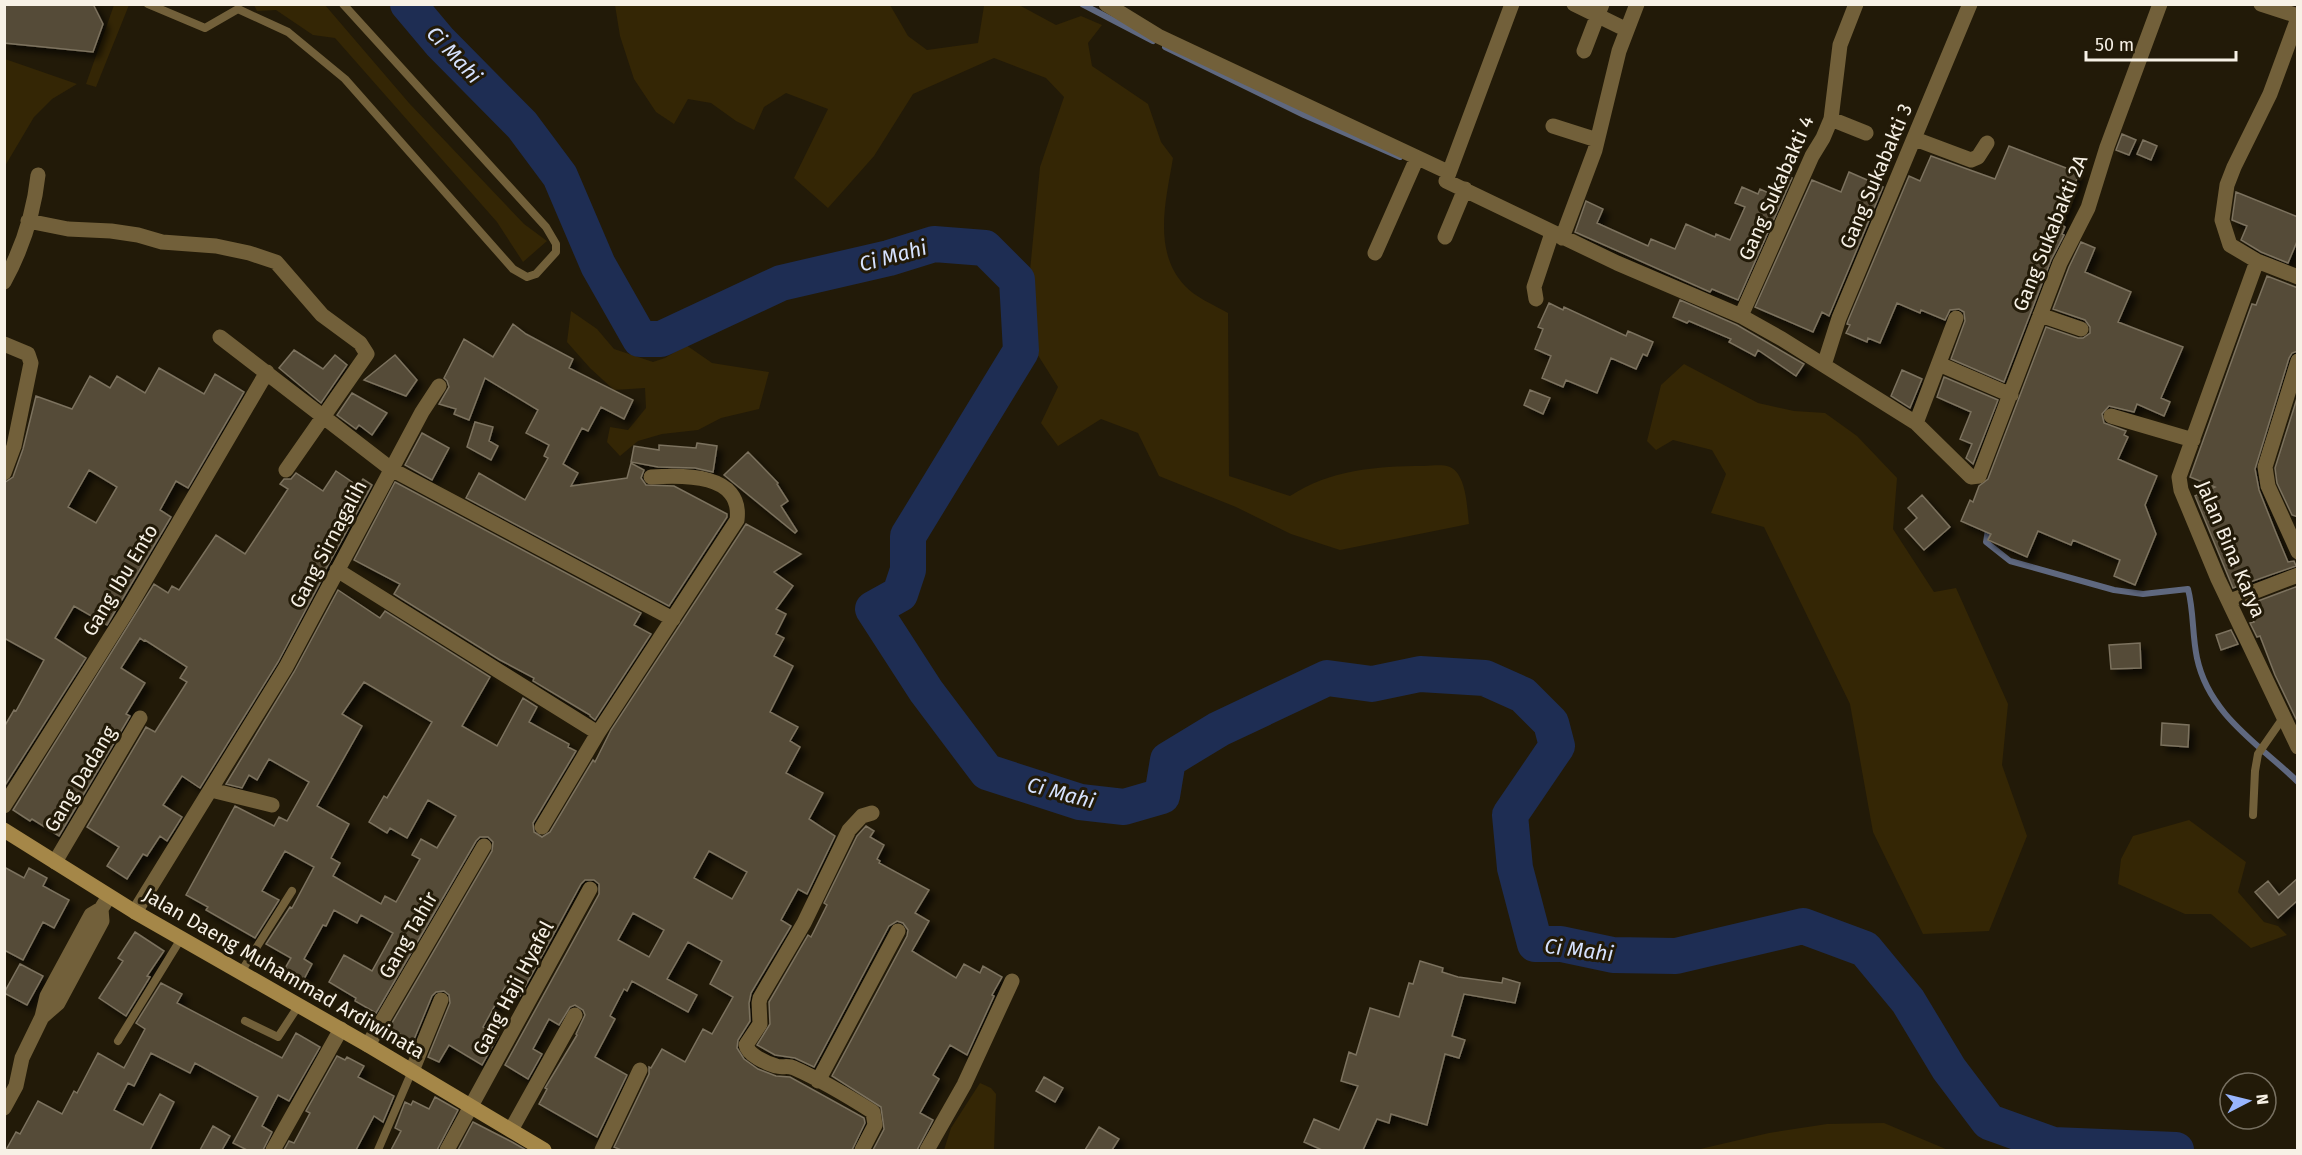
<svg xmlns="http://www.w3.org/2000/svg" width="2302" height="1155" font-family="'Fira Sans',sans-serif">
<defs>
<filter id="shadow"><feDropShadow dx="5.5" dy="5.5" stdDeviation="3" flood-color="#0009"/></filter>
</defs>
<rect width="100%" height="100%" fill="#221a08"/>
<!-- green -->
<path fill="#342605" d="M114,5H129L96,87L86,84Z
M254,5H325L409,103L524,224L547,241L523,262L497,222L335,38L313,35L276,10L257,11Z
M615,5H890L908,36L927,50L978,43L984,6L1019,5L1056,25L1081,16L1102,25L1088,43L1092,66L1148,104L1161,142L1173,158C1166,200 1152,251 1185,286C1195,297 1214,305 1228,313L1229,476L1290,496C1330,470 1376,466 1424,466C1436,466 1450,462 1458,474C1467,488 1467,509 1469,524L1340,550L1291,534L1236,507L1159,476L1138,433L1101,419L1058,446L1041,423L1058,387L1024,333L1040,167L1064,97L1046,78L994,58L913,94L874,156L828,208L794,178L828,109L786,93L764,107L754,130L736,121L711,103L688,99L674,124L656,112L634,79L620,36Z
M5,59L77,84L52,99L34,117L5,166Z
M571,311L597,329L614,349L653,362L665,358L686,345L712,363L769,372L759,409L721,418L698,430L662,434L638,441L620,456L607,442L610,427L628,430L646,408L645,388L614,390L590,368L567,342Z
M1684,364L1758,403L1794,411L1825,413L1857,436L1897,478L1893,529L1934,592L1956,588L2008,704L2002,765L2027,836L1989,931L1923,934L1873,832L1850,704L1764,527L1711,513L1726,474L1712,450L1673,440L1656,450L1647,441L1661,385Z
M2189,820L2246,862L2238,892L2264,922L2278,926L2287,935L2251,948L2211,914H2185L2118,884L2121,859L2133,836Z
M980,1083L991,1088L996,1094L994,1150H944L951,1128Z
M1884,1123L1948,1150H1696L1769,1133L1827,1124Z"/>
<g fill="none" stroke-linecap="round" stroke-linejoin="round">
<!-- stream -->
<path stroke="#5f687f" stroke-width="6" d="M1082,4L1153,41
M1165,47L1304,115L1400,157
M1989,524L1986,542L2010,561L2114,590L2143,594L2188,589C2194,612 2192,635 2197,658C2209,715 2259,744 2298,782"/>
<!-- river -->
<path stroke="#1e2d53" stroke-width="36" d="M408,4L440,42L522,125L560,176L598,265L640,339H661L781,283L889,258L934,244L985,248L1017,280L1021,351L908,536V570L900,594L873,609L926,691L987,772L1080,802L1124,807L1162,796L1168,760L1219,729L1327,678L1372,684L1420,674L1485,678L1523,695L1551,723L1557,746L1510,815L1515,868L1535,944H1561L1613,955L1676,956L1803,926L1865,949L1908,1001L1949,1069L1989,1122L2053,1145L2176,1150"/>
</g>
<!-- building -->
<path fill="#544b38" stroke="#7c725e" stroke-width="1.5" fill-rule="evenodd" filter="url(#shadow)" d="M4,4H93L103,24L93,52L4,43Z
M2122,134L2136,140L2129,155L2116,150Z
M2143,140L2157,146L2151,160L2137,154Z
M2009,146L2079,173L2060,224L2065,227L2062,234L2064,235L2051,260L2004,382L1951,359L1965,321L1964,312L1959,309L1950,310L1945,320L1921,310L1920,313L1897,303L1880,343L1868,338L1867,342L1846,333L1850,325L1847,324L1848,321L1909,176L1920,181L1931,156L1995,179Z
M1849,172L1883,187L1829,316L1822,312L1813,332L1755,307L1812,180L1841,192Z
M1786,176L1792,178L1738,300L1712,289L1710,292L1575,232L1586,201L1603,209L1597,223L1648,246L1651,239L1675,249L1686,224L1715,237L1716,234L1730,240L1745,207L1735,203L1742,187L1758,194L1760,189L1777,197Z
M2236,192L2298,217V239L2288,263L2261,252L2241,240L2247,226L2232,220Z
M2081,242L2095,248L2085,272L2131,292L2118,322L2183,347L2161,398L2170,402L2164,416L2137,404L2134,412L2109,406L2102,414L2104,423L2126,431L2124,435L2128,437L2118,459L2157,476L2145,505L2156,534L2135,585L2114,576L2120,560L2073,540L2071,545L2038,531L2027,557L1988,540L1991,534L1961,521L1970,500L1973,502L1979,486L1988,479L2046,327L2078,338H2083L2090,333V327L2085,320L2053,309L2069,267Z
M2267,276L2298,288V351L2292,353L2289,358L2255,469L2259,490L2276,533L2288,562L2294,561L2296,566L2233,588L2195,496L2215,487L2190,477L2252,304L2256,305Z
M1680,300L1737,325L1804,364L1796,376L1758,350L1755,356L1729,342L1731,339L1689,321L1687,323L1673,317Z
M1549,303L1563,310L1564,307L1626,336L1628,331L1653,342L1647,356L1643,354L1636,369L1611,358L1597,393L1566,380L1563,387L1542,378L1551,356L1535,349L1543,329L1538,327Z
M513,324L526,334L573,359L569,368L633,400L624,419L601,407L588,431L582,428L563,464L578,473L571,486L627,478L631,463L644,470L641,478L646,485L674,486L727,514V517L669,606L466,498L479,473L525,500L548,458L544,456L549,445L526,433L538,410L485,378L469,420L454,414L456,409L439,404L449,387L447,381L444,378L464,339L493,357Z
M294,350L323,369L335,355L347,365L321,403L279,368Z
M395,355L417,380L406,396L364,380Z
M159,368L204,394L215,374L244,392L188,488L176,481L160,510L171,517L107,625L74,606L55,638L86,658L4,787V727L14,710L16,711L44,660L4,638V483L13,477L23,449L36,396L72,409L90,376L110,388L117,376L145,393ZM89,470L117,487L96,523L68,507Z
M1902,370L1922,379L1910,408L1891,396Z
M1944,377L1998,400L1973,464L1966,458L1972,444L1960,439L1971,412L1937,397Z
M1530,390L1550,398L1543,414L1524,405Z
M352,393L387,413L372,435L359,425L356,429L337,415Z
M2298,395V517L2292,515L2277,483L2275,468Z
M475,422L493,427L489,441L498,446L491,460L467,447Z
M422,433L449,448L432,480L405,465Z
M697,443L717,446L713,472L695,468L658,467L631,462L634,446L659,450V445L696,448Z
M748,452L778,483L777,484L788,501L781,506L797,531L795,533L724,475Z
M336,471L358,486L363,479L372,485L321,578L322,579L278,662L200,788L182,776L163,805L182,817L167,841L160,836L147,856L143,854L127,879L107,866L119,847L87,827L146,727L155,732L187,682L180,678L187,667L145,640L144,641L140,638L121,668L145,683L126,714L130,716L59,836L32,819L30,821L13,810L154,584L168,593L172,586L179,590L216,535L245,554L288,489L280,484L284,479H291L296,473L323,491Z
M395,482L641,613L634,625L651,634L595,720L590,716V715L533,681L534,678L500,660L394,594L400,584L354,560Z
M1922,495L1950,527L1924,550L1905,529L1917,518L1908,508Z
M746,524L801,554L774,572L793,586L776,609L786,614L776,634L784,638L774,656L793,666L770,712L798,727L790,741L800,747L786,773L823,793L809,819L835,836L807,894L798,889L781,920L791,926L751,993L749,1003L750,1021L738,1040L737,1048L744,1059L758,1069L776,1076L790,1077L864,1118L865,1123L852,1150H621L614,1147L649,1074V1067L651,1068L662,1049L685,1062L703,1029L712,1034L733,997L710,984L722,961L688,942L667,979L697,995L688,1012L632,981L627,991L624,989L610,1016L615,1019L595,1057L627,1075L597,1137L539,1104L547,1089L545,1088L577,1035L576,1034L585,1015L583,1010L575,1005L570,1007L559,1025L549,1019L533,1049L542,1054L528,1079L505,1065L599,894V884L594,880H585L581,884L520,996L505,987L483,1027L498,1036L482,1065L449,1045L439,1062L428,1057L450,1003L449,995L444,991L436,992L432,996L413,1042L389,1028L492,851L493,842L488,837H480L476,841L376,1013L355,1001L356,998L329,982L344,955L372,971L393,933L361,915L357,923L334,910L326,926L323,925L304,959L312,964L303,981L284,970L291,958L266,944L290,907L292,908L314,867L285,851L262,891L279,900L255,938L206,910L208,907L186,895L235,806L274,826L279,817L287,821L309,782L269,759L257,780L249,775L242,788L226,784L294,672L338,590L380,618L385,611L490,677L462,726L497,746L523,698L537,707L529,722L569,744L568,747L576,751L533,823L534,832L542,837L550,832L593,760L595,762L611,730ZM364,682L432,722L387,798L384,796L369,822L387,833L390,828L407,838L428,800L456,816L437,848L421,839L412,855L420,859L396,902L385,896L381,904L333,876L340,863L331,858L349,824L317,806L362,726L342,714ZM709,851L747,872L732,899L694,878ZM633,913L664,930L649,957L618,940Z
M2298,586V723L2275,675L2260,636L2257,637L2250,623L2254,622L2252,619L2255,617L2250,604Z
M2231,630L2238,644L2221,650L2216,635Z
M2140,643L2141,668L2111,669L2109,645Z
M2162,723L2189,725L2188,747L2161,745Z
M866,826L874,831L870,837L884,845L877,859L880,861L879,863L929,890L915,913L929,921L912,951L956,978L964,964L980,973L983,966L1002,977L992,995L994,996L967,1055L950,1045L933,1075L939,1079L920,1113L933,1120L917,1150H873L884,1129L881,1107L832,1076L907,936L908,930L903,923L897,921L889,926L814,1067L795,1058L775,1055L757,1045L770,1024L769,1002L808,935L811,937L827,905L824,903L857,836Z
M4,867L24,878L29,868L47,878L43,886L69,900L54,928L43,922L23,960L4,950Z
M2298,878V900L2278,918L2255,892L2268,881L2279,895Z
M135,932L164,951L147,976L150,977L126,1016L99,998L123,961L118,958Z
M1420,961L1443,968L1442,972L1458,977L1502,983L1503,978L1520,983L1515,1003L1464,994L1452,1036L1465,1040L1459,1058L1445,1054L1427,1125L1391,1114L1389,1123L1377,1119L1363,1150H1322L1304,1142L1314,1119L1339,1130L1358,1086L1341,1081L1349,1052L1356,1055L1370,1008L1399,1017L1409,983L1413,984Z
M20,964L43,976L27,1005L4,993Z
M161,983L182,994L177,1003L282,1058L296,1033L320,1047L289,1101L278,1095L262,1126L272,1132L263,1150H247L233,1143L258,1097L195,1063L190,1073L151,1053L134,1086L128,1083L114,1110L143,1125L160,1094L174,1102L150,1150H6L16,1132L20,1134L38,1101L62,1114L74,1091L77,1093L98,1053L124,1068L145,1029L136,1023Z
M337,1056L345,1060L347,1057L364,1066L358,1077L394,1096L383,1122L374,1116L356,1150H284L289,1141L294,1143L310,1113L306,1111Z
M1044,1077L1063,1088L1055,1102L1036,1091Z
M435,1097L458,1110L437,1150H391L401,1131L395,1128L405,1102L411,1105L413,1101L429,1109Z
M473,1122L512,1142L526,1150H458Z
M213,1126L230,1136L222,1150H200Z
M1099,1127L1119,1139L1112,1150H1085Z"/>
<g fill="none" stroke-linecap="round" stroke-linejoin="round">
<!-- service -->
<path stroke="#72603a" stroke-width="8" d="M148,4L205,28L238,9L288,32L345,79L513,269L527,277L536,274L556,252V244L546,227L343,4
M2253,815L2255,771L2258,754L2283,718
M241,972L292,891
M245,1021L278,1037L299,1005
M118,1041L182,937
M378,1150L412,1071"/>
<!-- minor -->
<path stroke="#72603a" stroke-width="15" d="M1106,4L1158,36L1448,172
M1512,4L1446,181L1617,263L1741,316L1782,339L1916,423L1971,477L1979,476L2060,263L2088,208L2107,147L2160,4
M1574,4L1627,30
M2298,18L2270,94L2234,167L2227,185L2222,220L2230,245L2257,261L2298,277
M1584,51L1602,4
M1831,119L1866,133
M1553,126L1597,140
M1915,139L1971,160L1978,157L1987,143
M28,221L68,229L111,231L138,235L162,242L216,246L249,253L276,262L322,315L360,343L367,354L286,470
M1445,237L1465,189
M1562,238L1595,150L1619,51L1637,4
M1375,253L1417,158
M2257,261L2179,477L2181,490L2218,579L2298,747
M4,282C22,249 34,212 38,175
M1536,299L1534,287L1552,233
M2040,315L2081,329
M1741,316L1812,156L1823,138L1831,119L1840,45L1856,4
M220,337L391,469L673,619
M4,344L28,354L31,363L14,446L4,473
M2298,361L2265,467L2268,486L2298,552
M1939,364L2011,395
M1824,365L1839,318L1970,4
M2111,416L2193,440
M1916,423L1956,318
M337,570L598,733
M2230,601L2298,575
M211,790L272,805
M4,806L127,611L267,372
M542,827L598,733L737,520C743,473 683,475 651,477
M55,862L140,718
M135,912L286,667L422,412L439,386
M42,1017L58,1003L102,921L101,909L106,901
M368,1045L484,846
M412,1071L441,1000
M818,1081L898,931
M4,1108L16,1086L22,1058L42,1017L47,996L91,915L101,909
M511,1130L575,1015
M273,1150L341,1029
M447,1150L590,889
M602,1150L640,1070
M862,1150L875,1125L873,1112C848,1096 821,1080 794,1068C788,1065 782,1068 776,1066C766,1063 748,1055 746,1045L760,1024L759,1003L760,998L804,923L849,830L862,816L872,813
M927,1150L964,1085L1012,981"/>
<!-- tertiary -->
<path stroke="#72603a" stroke-width="15" d="M2261,4L2298,16"/>
<!-- secondary -->
<path stroke="#a58748" stroke-width="15" d="M4,830L135,912L368,1045L544,1150"/>
</g>
<g text-anchor="middle" dominant-baseline="central" stroke-width="6" stroke-linejoin="round" paint-order="stroke">
<!-- street labels -->
<g font-size="20" fill="#f7f1e6" stroke="#221a08">
<text transform="translate(1876 176) rotate(-67)">Gang Sukabakti 3</text>
<text transform="translate(1776 188) rotate(-66)">Gang Sukabakti 4</text>
<text transform="translate(2050 233) rotate(-68)">Gang Sukabakti 2A</text>
<text transform="translate(328 544) rotate(-62)">Gang Sirnagalih</text>
<text transform="translate(2231 549) rotate(67)">Jalan Bina Karya</text>
<text transform="translate(120 580) rotate(-59)">Gang Ibu Ento</text>
<text transform="translate(80 779) rotate(-59)">Gang Dadang</text>
<text transform="translate(408 935) rotate(-60)">Gang Tahir</text>
<text transform="translate(284 973) rotate(30)">Jalan Daeng Muhammad Ardiwinata</text>
<text transform="translate(513 988) rotate(-62)">Gang Haji Hyafel</text>
</g>
<!-- water labels -->
<g font-size="21" font-style="italic" fill="#d6e2fe" stroke="#221a08">
<text transform="translate(454 55) rotate(47)">Ci Mahi</text>
<text transform="translate(893 256) rotate(-15)">Ci Mahi</text>
<text transform="translate(1061 793) rotate(15)">Ci Mahi</text>
<text transform="translate(1579 950) rotate(7)">Ci Mahi</text>
</g>
</g>
<!-- border -->
<rect width="2302" height="1155" fill="none" stroke="#f7f1e6" stroke-width="12"/>
<!-- north arrow -->
<g transform="translate(2248 1101) rotate(83)"><circle r="28" fill="#221a08" stroke="#777061" stroke-width="1.5"/>
<path d="M0-4.5L10 22L0 15L-10 22Z" fill="#98b5fd"/>
<text y="-9" font-size="16" font-weight="bold" text-anchor="middle" fill="#f7f1e6">N</text>
</g>
<!-- scale -->
<path d="M2086 51v9h150v-9" fill="none" stroke="#f7f1e6" stroke-width="3"/>
<text x="2095" y="51" font-size="18" fill="#f7f1e6" stroke="#221a08" stroke-width="4.5" paint-order="stroke">50 m</text>
</svg>
